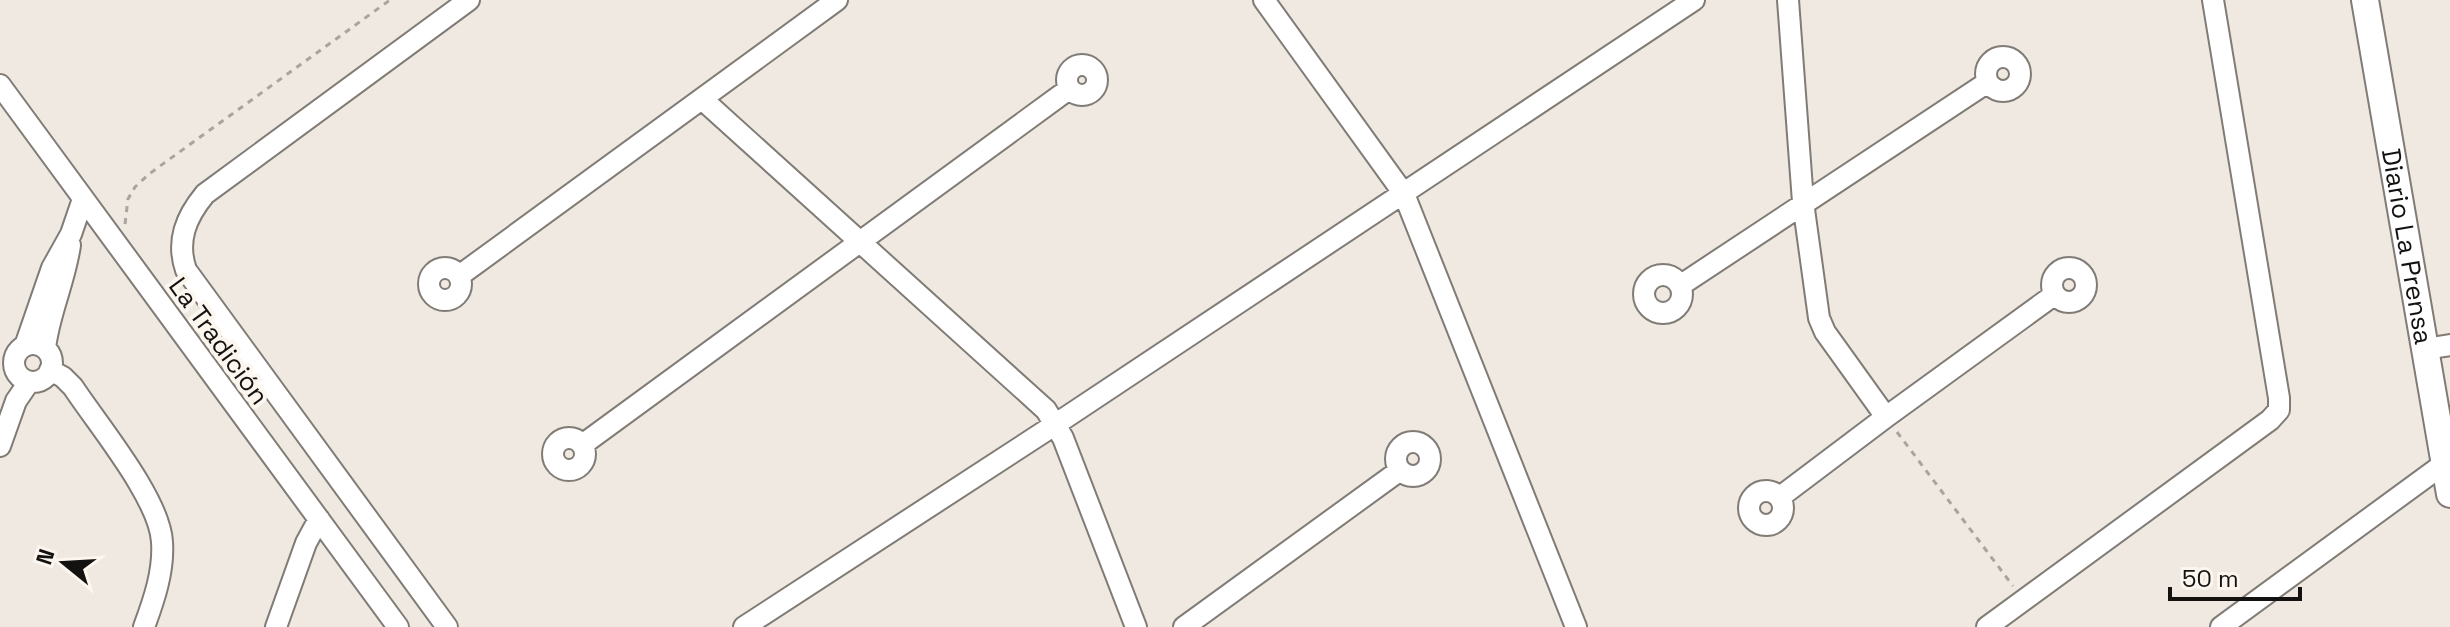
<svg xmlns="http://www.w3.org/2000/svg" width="2450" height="627" font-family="'Space Grotesk',sans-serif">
<rect width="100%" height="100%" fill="#efe9e2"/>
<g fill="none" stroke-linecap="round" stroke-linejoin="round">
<defs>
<path id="minor" d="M1264,0L1404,194L1576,627
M1788,0L1803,202L1819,318L1825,332L1886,417
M1986 74a17 17 0 1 1 34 0a17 17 0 1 1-34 0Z
M1067 80a15 15 0 1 1 30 0a15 15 0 1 1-30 0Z
M0,85L398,627
M702,99L1046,410L1063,438L1136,627
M2052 285a17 17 0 1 1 34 0a17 17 0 1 1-34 0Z
M429 284a16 16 0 1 1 32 0a16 16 0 1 1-32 0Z
M1644 294a19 19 0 1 1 38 0a19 19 0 1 1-38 0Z
M459,276L837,0
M1681,285L1988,82
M14 363a19 19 0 1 1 38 0a19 19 0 1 1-38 0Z
M25,346L52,268L71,234L83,199
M45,348C49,313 65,281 70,245
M2425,349L2450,345
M50,370L63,377L73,387C98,425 160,499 162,542C164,571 154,600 144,627
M553 454a16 16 0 1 1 32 0a16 16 0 1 1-32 0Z
M1396 459a17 17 0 1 1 34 0a17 17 0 1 1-34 0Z
M582,445L1069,89
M0,446L16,401L29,382
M1749 508a17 17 0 1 1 34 0a17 17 0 1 1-34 0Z
M1780,497L1886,417L2054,295
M276,627L306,543L319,519
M447,627L186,270C176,241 186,217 205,194L469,0
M744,627L1056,424L1694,0
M1184,627L1399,471
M1987,627L2270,420L2279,410V398L2213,0
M2221,627L2445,463"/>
<g id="tertiary">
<path id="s1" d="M2365,0L2450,494"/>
</g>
</defs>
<!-- minor casing -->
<use href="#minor" stroke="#807b75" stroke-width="24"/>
<!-- tertiary casing -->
<use href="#tertiary" stroke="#807b75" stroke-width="30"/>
<!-- path -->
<path stroke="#a8a49e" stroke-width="3" stroke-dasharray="6 6" stroke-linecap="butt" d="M125,224L128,199L135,187L149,174L390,0
M1897,432L2013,586"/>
<!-- minor -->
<use href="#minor" stroke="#fff" stroke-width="20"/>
<!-- tertiary -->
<use href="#tertiary" stroke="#fff" stroke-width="26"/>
</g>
<g text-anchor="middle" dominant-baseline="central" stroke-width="8" stroke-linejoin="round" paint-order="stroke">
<!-- street labels -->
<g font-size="26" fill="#141210" stroke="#fcf6ef">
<text stroke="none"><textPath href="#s1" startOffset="250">Diario La Prensa</textPath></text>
<text transform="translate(219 341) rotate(54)">La Tradición</text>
</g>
</g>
<!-- north arrow -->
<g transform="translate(64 563) rotate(288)" stroke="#fcf6ef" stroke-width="6" paint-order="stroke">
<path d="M0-6L14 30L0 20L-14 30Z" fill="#141210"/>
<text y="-12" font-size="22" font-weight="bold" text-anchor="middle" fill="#141210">N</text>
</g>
<!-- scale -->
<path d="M2170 587v12h130v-12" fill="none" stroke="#141210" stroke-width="4"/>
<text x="2182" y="587" font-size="24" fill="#141210" stroke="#fcf6ef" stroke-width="6" paint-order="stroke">50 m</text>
</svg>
